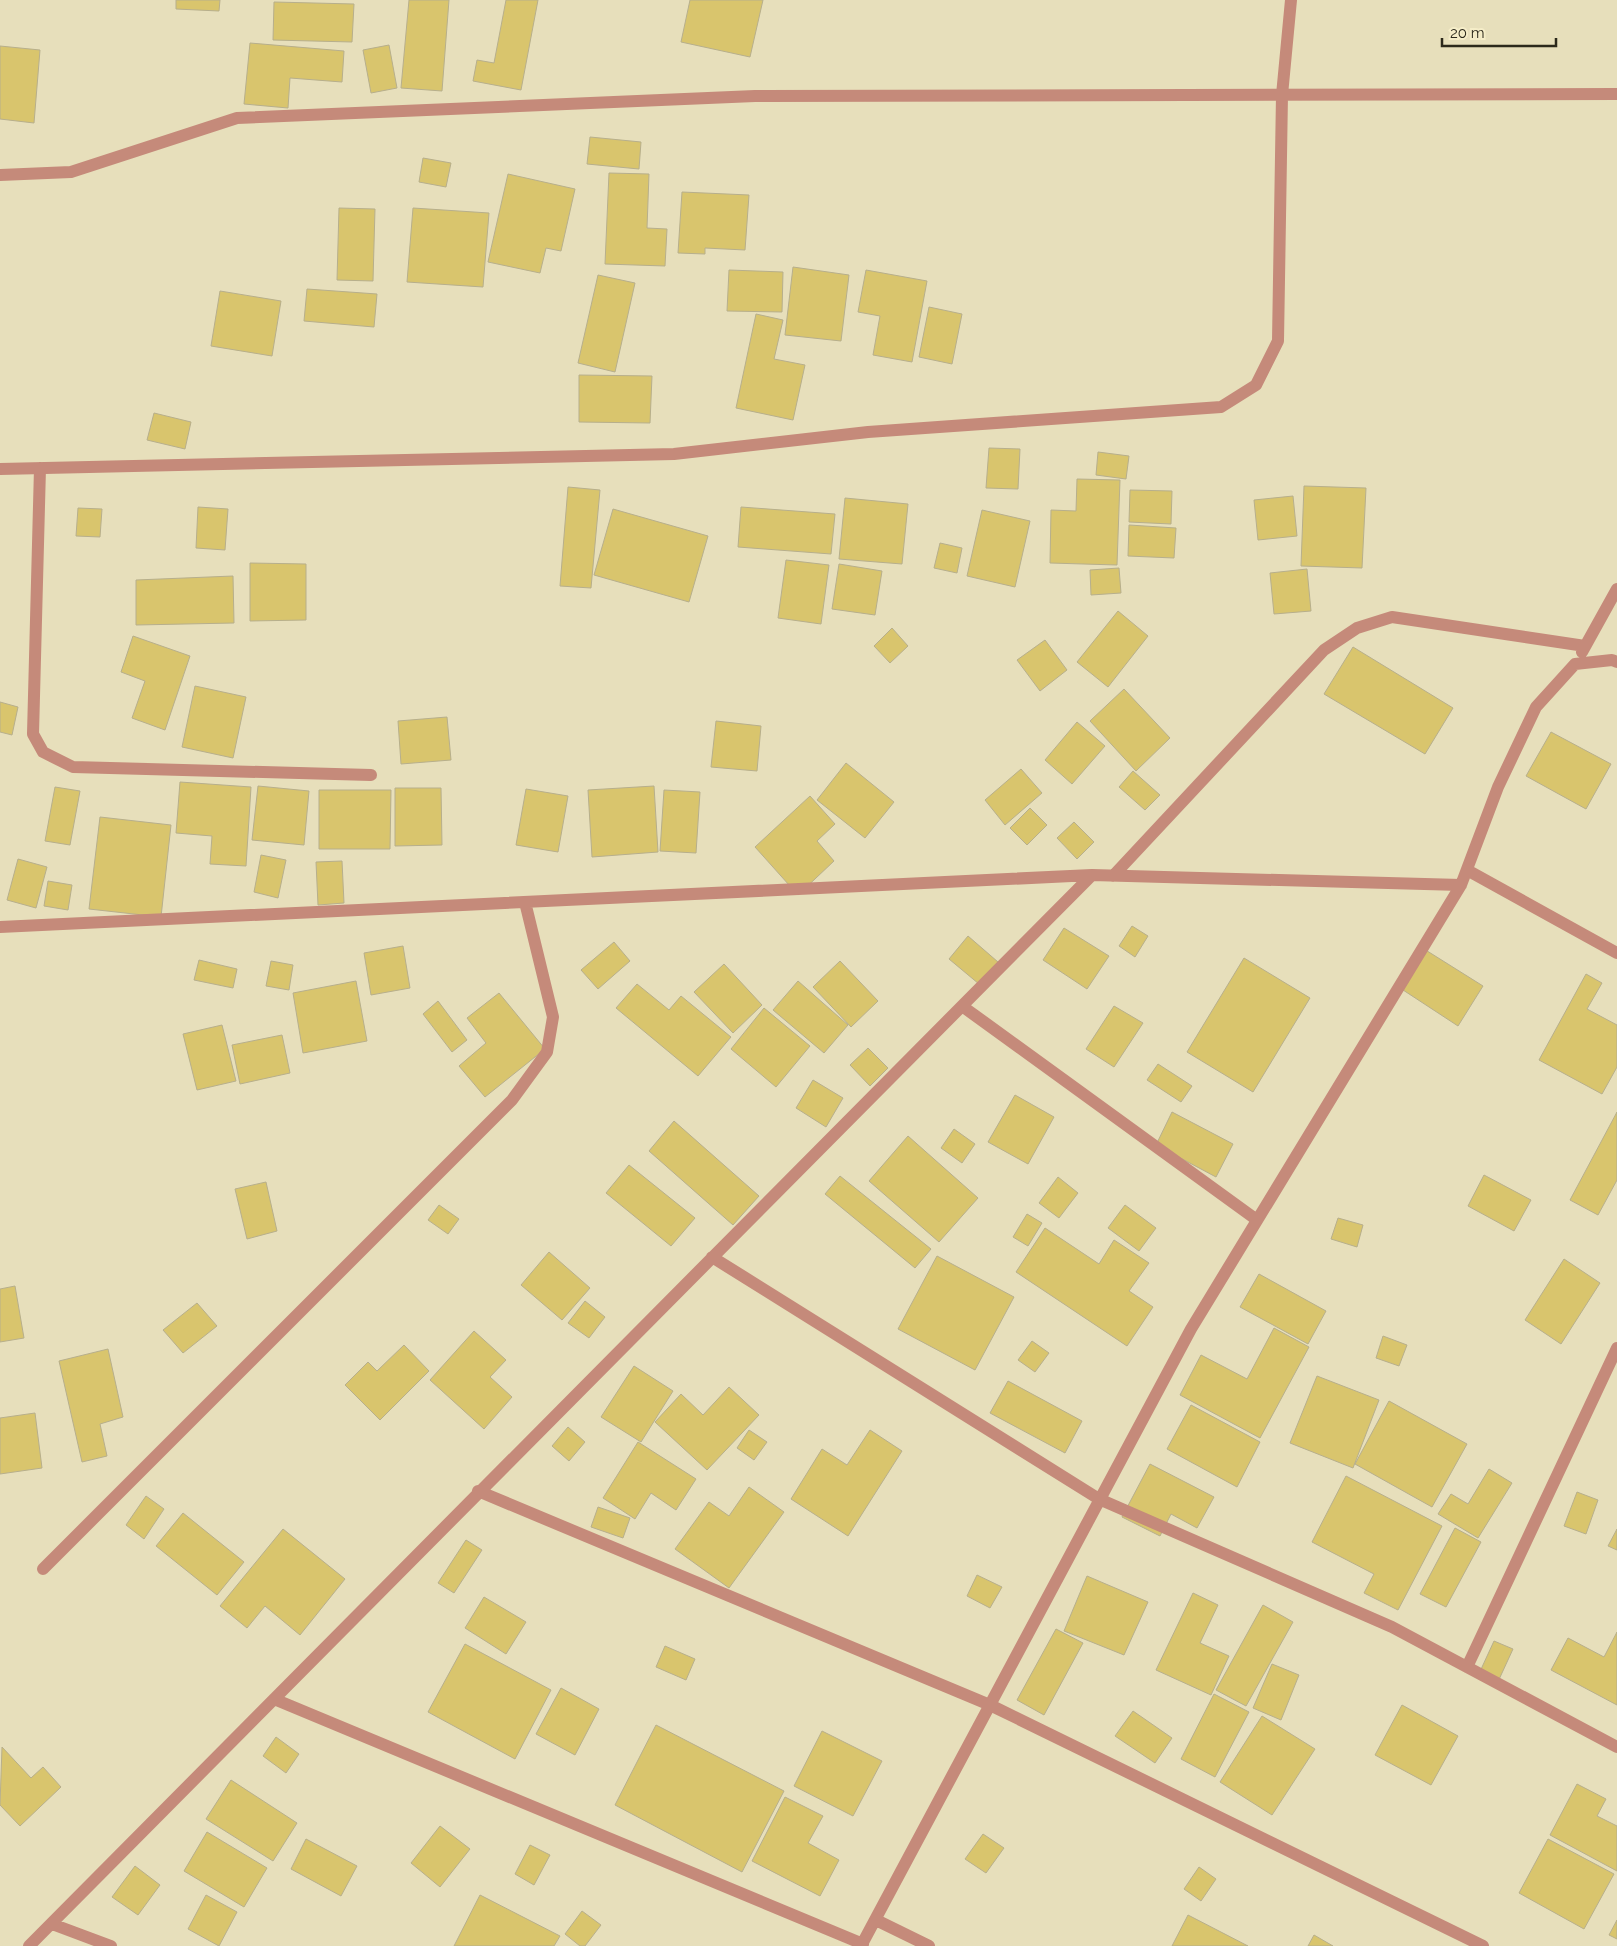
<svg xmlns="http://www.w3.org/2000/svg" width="1617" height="1946" font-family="Raleway,sans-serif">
<rect width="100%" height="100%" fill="#e7dfbb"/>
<!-- building -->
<path fill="#d9c56d" stroke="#b7af8c" d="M176,0H220L219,11L176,9Z
M409,0H449L442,91L401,88Z
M506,0H538L521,90L473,81L477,60L494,63Z
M690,0H763L750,57L681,42Z
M274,2L354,4L352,42L273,40Z
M250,43L344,51L342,82L290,78L288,108L244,104Z
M389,45L397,88L371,93L363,50Z
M0,46L40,50L34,123L0,119Z
M590,137L641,142L639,169L587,164Z
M423,158L451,163L446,187L419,182Z
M609,173L649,174L647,228L667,229L665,266L605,264Z
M508,174L575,189L561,251L546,248L540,273L488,262Z
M682,192L749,195L745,250L705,248V254L678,253Z
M339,208L375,209L373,281L337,280Z
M413,208L489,213L483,287L407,282Z
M793,267L849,275L841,341L785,335Z
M729,270L783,272L782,312L727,311Z
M866,270L927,281L912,362L873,355L880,316L858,312Z
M598,275L635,283L615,372L578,363Z
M307,289L377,294L374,327L304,321Z
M220,291L281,301L272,356L211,346Z
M929,307L962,314L952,364L919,357Z
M756,314L783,320L774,359L805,365L793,420L736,408Z
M579,375L652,376L650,423L579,422Z
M154,413L191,422L185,449L147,440Z
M989,448L1020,449L1018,489L986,488Z
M1098,452L1129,456L1126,479L1096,475Z
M1077,479L1120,480L1117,565L1050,563L1051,510L1076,511Z
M1304,486L1366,488L1362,568L1301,566Z
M568,487L600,490L591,588L560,586Z
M1130,490L1172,491L1171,524L1129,522Z
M1293,496L1297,536L1258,540L1254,500Z
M845,498L908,504L902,564L839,559Z
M198,507L228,509L225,550L196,548Z
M741,507L835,514L831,554L738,547Z
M78,508L102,509L100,537L76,536Z
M613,509L708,536L689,602L594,575Z
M982,510L1030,521L1015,587L967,576Z
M1129,525L1176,528L1174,558L1128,556Z
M940,543L962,548L957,573L934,568Z
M786,560L829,565L821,624L778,618Z
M250,563L306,564V620L250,621Z
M839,564L882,571L875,615L832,609Z
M1119,568L1121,593L1091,595L1090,570Z
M1307,569L1311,611L1274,614L1270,573Z
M233,576L234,623L136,625V580Z
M1118,611L1148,636L1108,687L1077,662Z
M892,628L908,646L890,663L874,646Z
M133,636L190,656L165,730L132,718L145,681L121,672Z
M1045,640L1067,670L1040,691L1017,660Z
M1353,647L1453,708L1425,754L1324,694Z
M195,686L246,697L233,758L182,747Z
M1124,689L1170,738L1136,771L1090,721Z
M0,702L18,707L12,735L0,732Z
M447,717L451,760L401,764L398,721Z
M716,721L761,726L757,771L711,767Z
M1077,722L1105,746L1072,784L1045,760Z
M1551,732L1611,764L1586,809L1526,776Z
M846,763L894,802L865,838L817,800Z
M1021,769L1042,793L1005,825L985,800Z
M1133,771L1160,795L1145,810L1119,787Z
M180,782L251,787L246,866L210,864L212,836L176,833Z
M258,786L309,791L304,845L252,840Z
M654,786L658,852L592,857L588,790Z
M55,787L80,791L70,845L45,841Z
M395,788H441L442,845L395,846Z
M526,789L568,796L558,852L516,845Z
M319,790H391L390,849H319Z
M664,790L700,792L696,853L660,851Z
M810,796L835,824L817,841L834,861L798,895L755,847Z
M1030,808L1047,825L1027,845L1010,828Z
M100,817L171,825L161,917L89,909Z
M1074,822L1094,842L1077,859L1057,838Z
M261,855L286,860L278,898L254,892Z
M18,859L47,867L36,908L7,900Z
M342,861L344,903L318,905L316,862Z
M48,881L72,885L68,910L44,906Z
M1132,926L1148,936L1135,957L1119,946Z
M1064,928L1109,956L1087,989L1043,960Z
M968,936L998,962L979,984L949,959Z
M614,942L630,961L598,989L581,970Z
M403,946L410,988L371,995L364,953Z
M1424,949L1483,986L1458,1026L1400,988Z
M1244,958L1310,998L1253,1092L1187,1052Z
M199,960L237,969L233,988L194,980Z
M271,961L293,965L289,990L266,986Z
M840,961L878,1001L851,1027L813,987Z
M724,964L762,1005L733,1033L694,992Z
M1586,974L1602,983L1587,1009L1617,1025V1067L1602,1094L1539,1060Z
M356,981L367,1041L303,1053L293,993Z
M798,981L848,1025L824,1053L773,1010Z
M637,984L669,1010L681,996L731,1037L698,1076L616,1008Z
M499,993L545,1049L485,1097L459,1066L486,1043L467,1018Z
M438,1001L467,1040L452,1052L423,1014Z
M1114,1006L1143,1023L1114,1067L1086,1049Z
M764,1008L810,1046L776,1087L731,1049Z
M222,1025L236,1081L197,1090L183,1034Z
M282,1035L290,1073L240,1084L232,1045Z
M868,1048L888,1068L870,1086L850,1065Z
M1158,1064L1192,1086L1181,1102L1147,1080Z
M813,1080L843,1098L826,1127L796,1108Z
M1015,1095L1054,1117L1028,1164L988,1142Z
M1172,1112L1233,1144L1216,1177L1156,1145Z
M1617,1112V1180L1598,1215L1570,1200Z
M674,1121L759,1196L733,1225L649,1151Z
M954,1129L975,1144L962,1163L941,1148Z
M908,1136L978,1198L939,1242L869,1181Z
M629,1165L695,1218L671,1246L606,1193Z
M1484,1175L1531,1200L1514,1231L1468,1206Z
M840,1176L931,1249L915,1268L825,1194Z
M1058,1177L1078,1193L1059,1218L1039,1203Z
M266,1182L277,1231L247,1239L235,1189Z
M439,1205L459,1219L448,1234L428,1220Z
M1125,1205L1156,1228L1139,1251L1108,1228Z
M1027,1214L1042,1223L1028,1246L1013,1237Z
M1338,1218L1363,1225L1357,1247L1331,1239Z
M1045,1228L1099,1264L1114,1240L1149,1263L1129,1291L1153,1307L1127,1346L1016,1272Z
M549,1252L590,1288L562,1320L521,1285Z
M937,1256L1014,1297L975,1370L898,1329Z
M1564,1259L1600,1283L1561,1344L1525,1320Z
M1259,1274L1326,1311L1308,1344L1240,1307Z
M15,1286L24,1338L0,1342V1289Z
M585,1301L605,1317L589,1338L568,1323Z
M197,1303L217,1326L183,1353L163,1330Z
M1274,1328L1309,1347L1260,1438L1180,1395L1201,1355L1247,1379Z
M474,1331L506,1360L490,1377L512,1397L484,1429L430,1380Z
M1383,1336L1407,1345L1399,1366L1376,1358Z
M1032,1341L1049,1353L1035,1372L1018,1360Z
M404,1345L429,1371L380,1420L345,1385L368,1362L377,1371Z
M108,1349L123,1417L100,1424L107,1456L82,1462L59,1361Z
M634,1366L673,1391L641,1442L601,1417Z
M1317,1376L1379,1400L1353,1468L1290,1443Z
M1008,1381L1082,1421L1065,1453L990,1413Z
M729,1387L759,1415L707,1470L655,1422L681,1394L703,1415Z
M1389,1401L1467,1444L1432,1507L1355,1464Z
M1191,1405L1260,1442L1237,1487L1167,1449Z
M35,1413L42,1468L0,1474V1418Z
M568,1427L585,1442L569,1461L552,1446Z
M749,1430L767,1442L754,1460L737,1448Z
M870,1430L902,1451L848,1536L791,1499L822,1449L847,1465Z
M638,1442L696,1479L676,1510L651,1493L635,1519L603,1498Z
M1150,1464L1214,1497L1197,1528L1171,1514L1160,1536L1122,1517Z
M1489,1469L1512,1483L1478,1538L1438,1514L1451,1494L1468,1504Z
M1346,1476L1442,1526L1398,1610L1364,1593L1374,1574L1312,1542Z
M749,1487L784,1512L729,1588L675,1549L709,1502L729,1516Z
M1577,1492L1598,1500L1586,1534L1564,1526Z
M146,1496L164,1509L144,1539L126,1525Z
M598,1507L630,1518L623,1538L591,1527Z
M183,1513L244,1562L217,1595L156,1546Z
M1455,1528L1481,1542L1446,1607L1420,1594Z
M283,1529L345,1579L300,1635L265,1606L247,1628L220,1606Z
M1617,1529V1550L1608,1546Z
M466,1540L482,1550L454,1593L438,1583Z
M977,1575L1002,1587L990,1608L967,1596Z
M1087,1576L1148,1602L1124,1655L1064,1631Z
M1193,1593L1218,1605L1200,1643L1229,1656L1211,1695L1156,1670Z
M484,1597L526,1622L506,1654L465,1628Z
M1263,1605L1293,1622L1246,1706L1216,1690Z
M1056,1629L1083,1643L1044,1715L1017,1700Z
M1617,1632V1705L1551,1670L1568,1638L1604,1657Z
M1494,1641L1513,1649L1496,1686L1477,1678Z
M465,1644L551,1690L515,1759L428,1712Z
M665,1646L695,1659L686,1680L656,1667Z
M1272,1664L1299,1675L1281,1720L1253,1708Z
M561,1688L599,1709L575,1755L536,1734Z
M1214,1694L1249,1712L1215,1777L1181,1759Z
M1402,1705L1458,1736L1431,1785L1375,1755Z
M1133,1711L1172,1738L1155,1763L1115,1736Z
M1262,1716L1315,1749L1272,1815L1220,1782Z
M656,1725L784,1791L742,1872L615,1805Z
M822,1731L882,1761L853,1816L794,1786Z
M276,1737L299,1754L286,1773L263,1756Z
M2,1747L31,1778L43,1767L61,1787L20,1826L0,1805Z
M231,1780L297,1823L273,1861L206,1819Z
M1577,1784L1606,1799L1597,1816L1617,1826V1871L1550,1835Z
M785,1797L823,1816L808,1843L839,1860L820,1896L752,1861Z
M440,1826L470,1849L440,1887L411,1863Z
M207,1832L267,1868L244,1907L184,1871Z
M983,1834L1004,1848L986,1873L965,1859Z
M306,1839L357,1866L341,1896L291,1869Z
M1548,1839L1614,1874L1584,1929L1519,1893Z
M530,1845L550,1855L534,1885L515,1874Z
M135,1866L160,1885L138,1915L112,1897Z
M1199,1867L1216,1879L1201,1901L1184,1889Z
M206,1895L237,1912L219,1946L188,1929Z
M480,1895L560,1936L554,1946H454Z
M582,1911L601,1925L585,1946H580L565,1934Z
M1188,1915L1248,1946H1172Z
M1617,1920V1939L1609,1935Z
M1314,1935L1333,1946H1308Z"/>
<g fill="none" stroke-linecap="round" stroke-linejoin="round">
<!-- minor -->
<path stroke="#c58a7a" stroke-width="12" d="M0,175L71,172L237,118L755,96L1617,94
M40,468L33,734L43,752L73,767L371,775
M0,469L674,454L868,432L1221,407L1256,385L1278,341L1282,95L1291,0
M1582,652L1617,589
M1467,870L1617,953
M1113,876L1324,650L1357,628L1392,617L1585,646
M0,927L1092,875L1461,885
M962,1006L1257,1220
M712,1257L1099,1499L1392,1627L1617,1747
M478,1491L990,1705L1483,1946
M43,1569L512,1100L547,1052L553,1017L525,902
M1467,1667L1617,1348
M274,1699L863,1944
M876,1920L929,1946
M52,1924L111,1946
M29,1946L1092,875
M861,1946L1191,1329L1461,885L1498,787L1536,707L1575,664L1612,660L1617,662"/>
</g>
<!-- scale -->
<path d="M1442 38v8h114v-8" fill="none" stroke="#2c291b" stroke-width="2.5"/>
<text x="1450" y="38" font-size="15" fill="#2c291b" stroke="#f5edc8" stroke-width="4" paint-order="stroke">20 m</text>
</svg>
